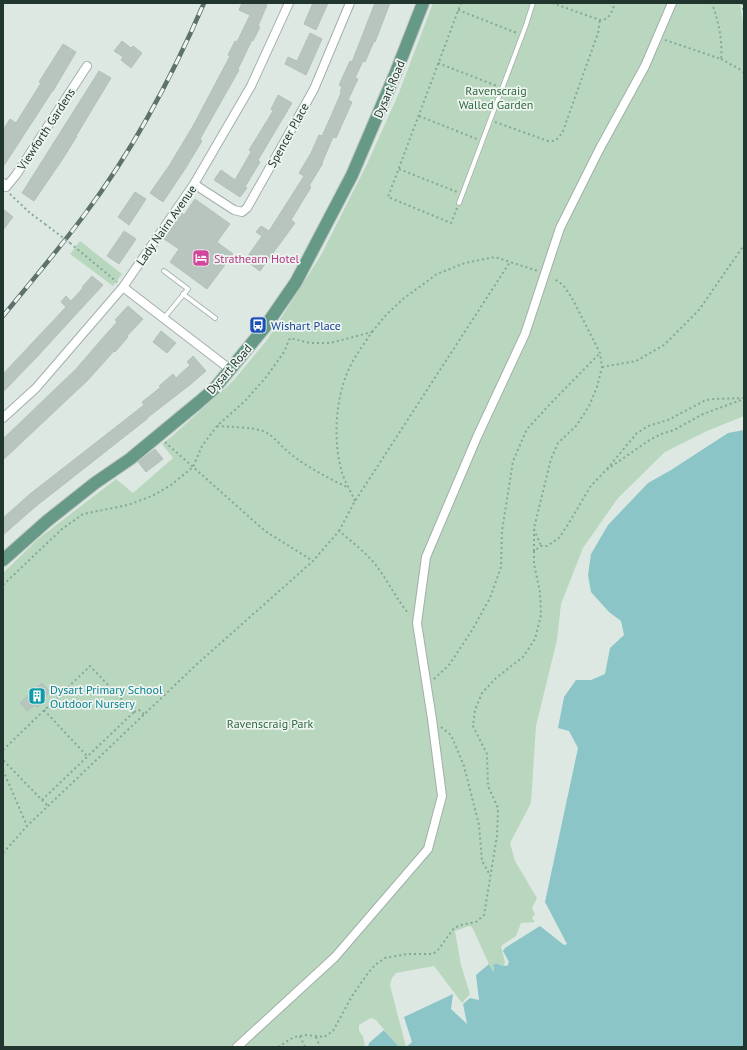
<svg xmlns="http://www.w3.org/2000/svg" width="747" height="1050" font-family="'PT Sans',sans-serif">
<rect width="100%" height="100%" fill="#dee8e3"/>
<!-- green -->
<path fill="#b9d7be" d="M433,3H740L744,28V416L707,431L665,452L618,498L583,548L561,604L557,640L536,726L531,803L510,843L515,861L537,898L532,908L535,914L532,918L535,922L521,923L516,936L501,946L505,962L504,965H500L496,963L493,965L494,970L493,973L472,927L469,926L455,931L461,965L470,994L462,1003L434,966L396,973L392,978L390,985L406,1047H399L376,1020L371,1018L359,1025V1031L363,1036L365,1047H3V573L38,539L116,479L133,493L173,458L162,444L171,437L233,381L267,340L321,255L367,164L398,95Z
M80,241L122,274L113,286L70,254Z"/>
<!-- water -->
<path fill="#8bc5c8" d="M744,430V1047H406L412,1042L404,1017L453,994L451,1009L467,1024L463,1004L470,998L479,1000L476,975L489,964L493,972L494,970L493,965L496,963L500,965L507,966L509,962L503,951L505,948L540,926L564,945L567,944L545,902L578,748L569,731L558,728L564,697L576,680H591L605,674L610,648L624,635L621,621L609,612L591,592L588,575L591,554L608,525L648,483L671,470L728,433Z
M384,1030L399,1047H368L369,1043Z"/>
<!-- building -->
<path fill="#b7c5be" stroke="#b2c1b9" d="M242,3H262L267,5L258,26L260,27L253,41L252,40L238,69L239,70L200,139L202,141L185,169L163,202L150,193L169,166L193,126L230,56L228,55L235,41L237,42L250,15L239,10Z
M313,3H328L316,30L304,24Z
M375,3H390L375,42L374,41L365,62L363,61L355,78L358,79L348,100L352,102L336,138L333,137L322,163H323L309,186L311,187L291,220L295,223L260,271L245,260L262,236L256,232L261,226L269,231L304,176L299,173L311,153L319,135L322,136L331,116L341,93L340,92L342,87L339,85L350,61L352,62Z
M310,33L322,39L306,75L285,64L288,57L297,61Z
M122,41L131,48L133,46L142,53L131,68L121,60L123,57L114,51Z
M63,44L76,52L53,91V90L3,167V130L10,119L16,123L41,83L39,82Z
M99,71L111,78L76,136H77L64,157L34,201L22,193Z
M278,95L292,103L258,160L260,162L245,187L247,188L240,197L214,180L221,170L235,180L251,152L249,150L273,111L271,109Z
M135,192L146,199L129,225L118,217Z
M195,199L230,224L217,242L233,254L207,289L170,262L179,249L164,239L182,213L184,215Z
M3,209L13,217L3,230Z
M124,231L136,239L119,264L107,256Z
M92,276L103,285L35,359L3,392V374L66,307L61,302L66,296L71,301L83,288L82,287Z
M128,306L143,319L127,336L128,337L115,352L114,351L88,380L3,460V439L76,369L101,340L117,322L115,320Z
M161,331L176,343L167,353L153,342Z
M193,356L206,371L191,384L147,418V419L35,507L3,535V518L30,494L144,405L142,402L161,387L159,386L173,374L176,378L190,365L187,362Z
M155,449L163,459L146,472L138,462Z
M42,683L50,692L41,700L43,702L37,708L35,705L27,711L20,703Z"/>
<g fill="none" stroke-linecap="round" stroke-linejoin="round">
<defs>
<path id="lane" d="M459,203L526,25L533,3
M183,294L215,318
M164,318L188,289L164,271"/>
<path id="street" d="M3,183L6,187L16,175L87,66
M194,184L234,210L242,212L247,208L314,89L350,3
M123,287L231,370
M3,418L36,388L123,287L194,184L251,86L289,3
M237,1047L335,957L428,849L442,796L432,719L417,623L426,557L477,437L525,334L560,228L599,150L645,66L672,3"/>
<path id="primary" d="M3,560L47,521L95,483L130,459L199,402L214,389L265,327L296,282L352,175L396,72L423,3"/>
</defs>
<!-- lane casing -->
<use href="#lane" stroke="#a2afa9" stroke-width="5.5"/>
<!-- street casing -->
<use href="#street" stroke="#a2afa9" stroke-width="10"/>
<!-- primary casing -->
<use href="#primary" stroke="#bcc3c0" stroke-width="14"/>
<!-- path -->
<path stroke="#82a999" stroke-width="2" stroke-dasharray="2 3" stroke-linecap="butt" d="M552,3L600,20C610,20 612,11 615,3
M742,3L744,14
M458,10L517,33
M665,40L721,59C723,41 718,20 712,3
M721,59L741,70L744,73
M438,63L497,86
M419,116L477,139
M495,122L548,141C556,142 559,138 563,131L598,33L600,20
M399,169L457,192
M10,194L30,213L45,224
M457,208L451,223L388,197L461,3
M70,243L117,282
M372,332L386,315L403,299L437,274L465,263L495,257L510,262
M602,367L636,361L664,345L699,310L744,245
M217,426C228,427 256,427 265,432C274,436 279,444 286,450C304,466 328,478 349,488
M165,442L265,531L313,561
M607,469L637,433L648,426L668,420L706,400L715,399L744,398
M534,529L541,546
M339,531L355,501L510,262L538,271
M534,551V528L551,459L558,443L577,425L589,406L597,387L602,367L600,353L572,298L563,285L553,278
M3,585L62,529L83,514L128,505L152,496L171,485L193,467L202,446L217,426L246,400L267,376L284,352L290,338L310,343H330L372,332C364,344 354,357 348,371C335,401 333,441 342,473C345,482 351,492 355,501
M434,679L449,665L471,632L490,598L501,567L502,531L513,461L527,429L552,402L600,353
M44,710L87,756
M134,712L139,710L144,714
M441,727L451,735L464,766L479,825L482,861L490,875
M3,750L90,666L134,712L42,800L3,760
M3,770L27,826
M42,800L48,806
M3,853L27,826L196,665L313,561L339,531C352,542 368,554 378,568C389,583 397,600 409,614
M300,1036L305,1047
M316,1037L320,1047
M278,1047L294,1037L305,1035L324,1037L333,1031L352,996L368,973L375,965L385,958L407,954H433L438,950L454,928L461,925L476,922L484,915L497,836L498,808L488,786L487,754L473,726L475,710L482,693L496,678L523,657L535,639L541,615L540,592L534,564V551L541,546H547L559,538L569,523L590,487L605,471L648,441L661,434L674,430L703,414L744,399"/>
<!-- lane -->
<use href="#lane" stroke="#fff" stroke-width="4"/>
<!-- street -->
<use href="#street" stroke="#fff" stroke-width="8"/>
<!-- primary -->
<use href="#primary" stroke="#679987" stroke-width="12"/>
<defs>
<path id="rail" d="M3,316C31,282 59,249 85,214C133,150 172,77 204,3"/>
</defs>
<!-- rail casing -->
<use href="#rail" stroke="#5c726a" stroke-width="4.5"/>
<!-- rail -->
<use href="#rail" stroke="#eef5f1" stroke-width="3" stroke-dasharray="9" stroke-linecap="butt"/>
<!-- path-bridge -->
<path stroke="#82a999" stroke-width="2" stroke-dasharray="2 3" stroke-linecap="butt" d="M45,224L70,243"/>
</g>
<!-- icons -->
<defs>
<symbol id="hotel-square" viewBox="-11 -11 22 22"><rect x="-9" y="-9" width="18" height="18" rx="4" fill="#d1479c" stroke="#eef5f1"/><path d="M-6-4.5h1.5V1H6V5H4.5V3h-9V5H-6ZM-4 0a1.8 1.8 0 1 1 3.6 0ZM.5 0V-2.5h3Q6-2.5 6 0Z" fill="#fff"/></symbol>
<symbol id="bus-square" viewBox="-11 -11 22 22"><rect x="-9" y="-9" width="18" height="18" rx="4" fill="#1a4fb4" stroke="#eef5f1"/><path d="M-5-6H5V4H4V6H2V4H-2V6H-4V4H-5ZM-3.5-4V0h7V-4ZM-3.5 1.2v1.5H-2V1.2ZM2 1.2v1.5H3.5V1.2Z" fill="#fff"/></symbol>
<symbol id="building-square" viewBox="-11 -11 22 22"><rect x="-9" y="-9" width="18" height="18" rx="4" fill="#0f9aa8" stroke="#eef5f1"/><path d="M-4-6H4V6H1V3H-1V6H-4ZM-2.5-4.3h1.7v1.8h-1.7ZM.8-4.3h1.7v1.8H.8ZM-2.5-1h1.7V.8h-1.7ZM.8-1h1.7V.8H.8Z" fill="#fff"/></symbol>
</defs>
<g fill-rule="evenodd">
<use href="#hotel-square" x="191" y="248" width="20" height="20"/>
<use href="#bus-square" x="248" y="315" width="20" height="20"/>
<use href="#building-square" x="27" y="686" width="20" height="20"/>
</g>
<g text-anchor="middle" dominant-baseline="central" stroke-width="3.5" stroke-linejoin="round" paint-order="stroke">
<!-- street labels -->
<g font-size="12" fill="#21362e" stroke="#eef5f1">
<text transform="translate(389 89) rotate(-67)">Dysart Road</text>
<text transform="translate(46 129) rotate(-57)">Viewforth Gardens</text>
<text transform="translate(288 135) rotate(-61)">Spencer Place</text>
<text transform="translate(166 225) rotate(-55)">Lady Nairn Avenue</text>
<text transform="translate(229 369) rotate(-49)">Dysart Road</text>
</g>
<!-- park labels -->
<g font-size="12" fill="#306840" stroke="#eef5f1">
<text x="496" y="90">Ravenscraig<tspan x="496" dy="14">Walled Garden</tspan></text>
<text x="270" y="723">Ravenscraig Park</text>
</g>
<!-- hotel labels -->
<g font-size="12" fill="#b23c85" stroke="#eef5f1" text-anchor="start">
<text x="214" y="258">Strathearn Hotel</text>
</g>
<!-- transit labels -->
<g font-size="12" fill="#164399" stroke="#eef5f1" text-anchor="start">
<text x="271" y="325">Wishart Place</text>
</g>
<!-- culture labels -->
<g font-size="12" fill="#0d838f" stroke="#eef5f1" text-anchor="start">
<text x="50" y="689">Dysart Primary School<tspan x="50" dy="14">Outdoor Nursery</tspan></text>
</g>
</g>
<!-- border -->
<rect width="747" height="1050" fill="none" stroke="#21362e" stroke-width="8"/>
</svg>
